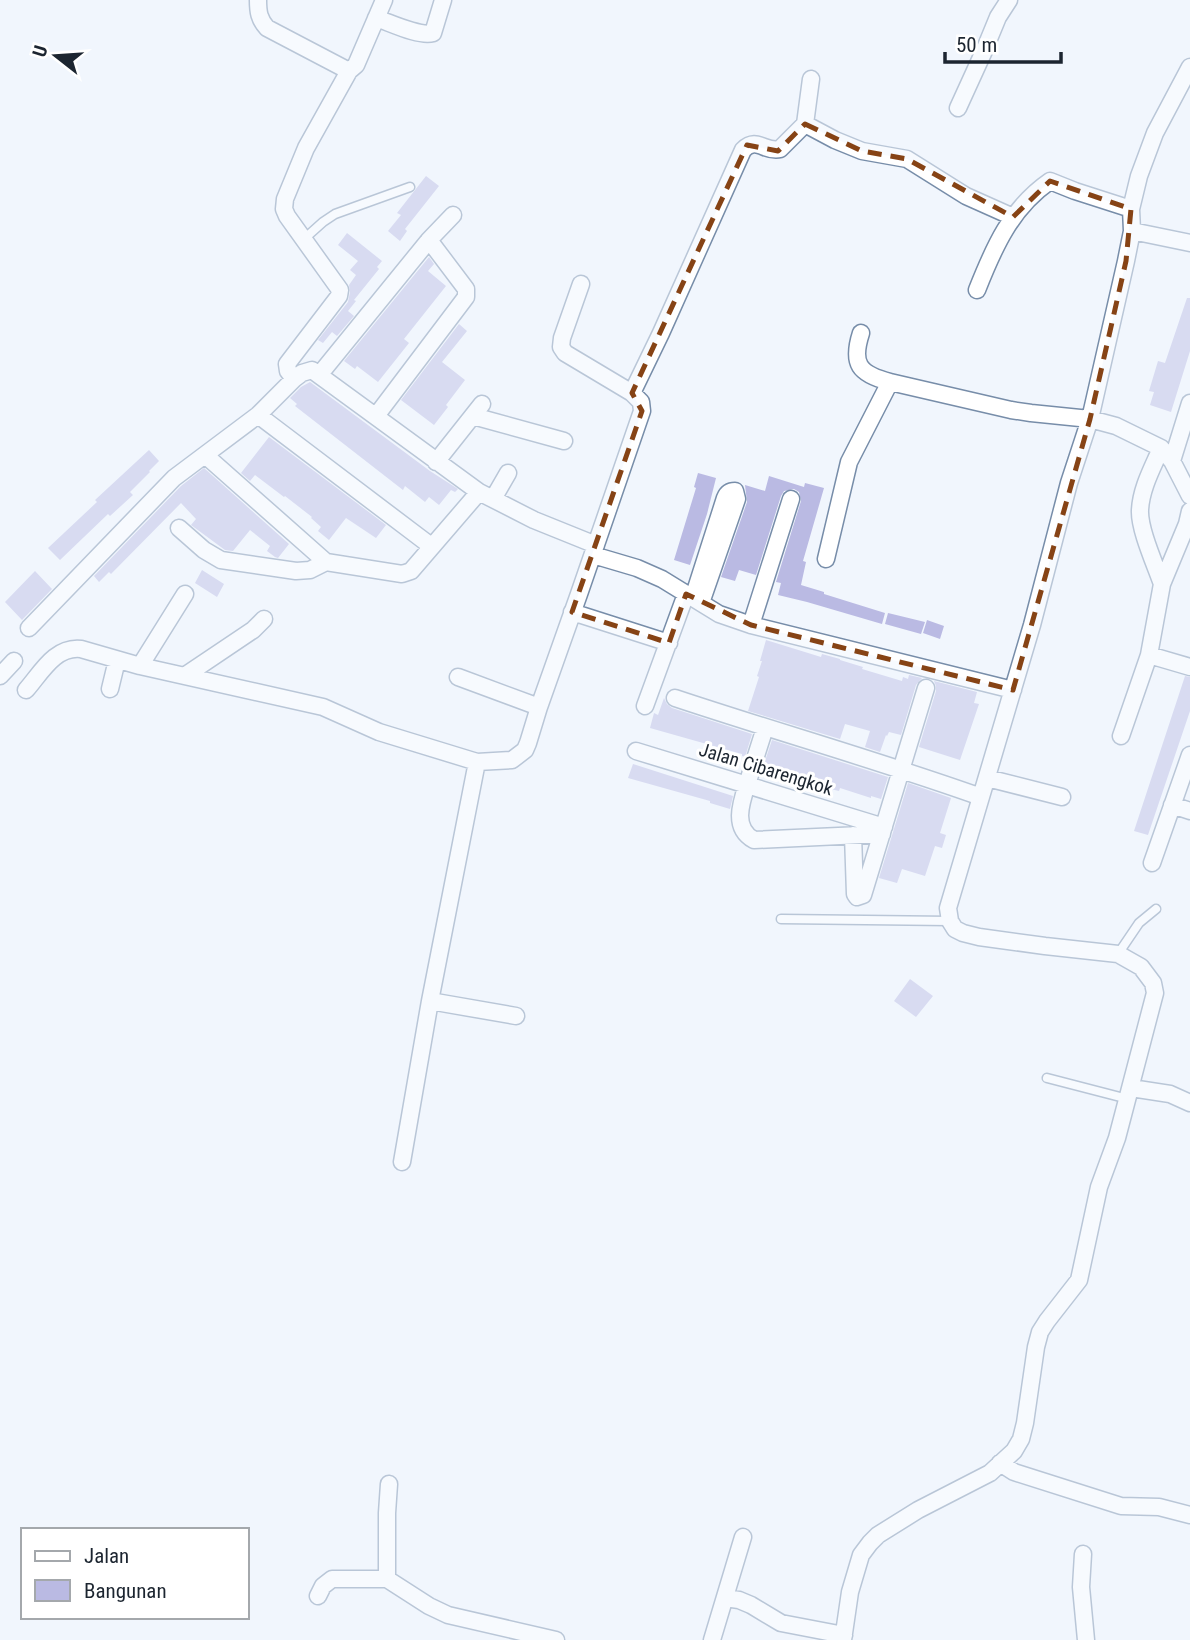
<svg xmlns="http://www.w3.org/2000/svg" width="1190" height="1640" font-family="'Roboto Condensed',sans-serif">
<rect width="100%" height="100%" fill="#f1f6fd"/>
<!-- building -->
<path fill="#babae3" d="M426,176L439,186L405,229L407,231L400,241L388,231L401,215L397,213Z
M347,233L382,261L377,267L379,269L354,300L356,301L348,311L354,316L337,336L332,332L323,343L318,340L348,302L350,292L349,285L356,275L350,270L358,261L338,245Z
M429,257L434,264L428,271L446,286L404,339L409,343L378,382L357,366L355,369L344,361Z
M1187,298H1190V351L1171,412L1150,405L1154,392L1149,391L1158,361L1165,363Z
M459,324L467,331L442,362L465,380L446,405L448,407L434,425L401,400Z
M310,382L430,471L458,489L455,492L451,490L439,505L429,497L425,502L405,486L403,490L295,406L297,404L290,398L301,387Z
M269,437L386,525L376,538L346,518L329,540L318,531L321,527L311,518L312,517L285,496L284,497L255,475L250,481L241,473Z
M149,450L159,461L149,471L150,472L130,492L133,495L110,516L108,514L60,560L48,548L97,502L95,500Z
M204,468L289,544L278,558L275,557L267,551L270,546L250,530L233,551L225,550L191,525L196,519L181,503L111,574L109,572L99,582L94,576L181,486Z
M698,473L716,478L707,514L690,565L674,560L696,488L694,487Z
M769,476L804,487L805,483L824,488L803,561L806,562L801,585L824,592V594L885,613L882,624L807,602L778,595L781,583L776,582L801,501L799,492L794,489L784,491L781,496L756,575L739,570L735,581L721,577L747,502L745,485L765,491Z
M202,570L224,584L217,597L195,583Z
M35,571L52,589L22,620L5,602Z
M888,613L925,622L921,634L885,624Z
M927,620L944,626L940,639L923,633Z
M766,640L821,657L822,654L840,659V660L863,667L862,669L902,681L903,677L908,679L909,675L922,678L916,685L901,735L889,732L887,736L886,735L880,752L865,747L870,731L845,724L840,739L748,711L759,677L757,676L762,661H760Z
M1185,676L1190,677V711L1148,835L1134,831Z
M934,681L977,692L974,703L979,704L960,760L919,747L936,691V686Z
M664,698L667,704L672,708L752,734L745,757L742,756V754L650,728L654,713L658,715Z
M772,740L888,777L881,799L871,796V798L840,788L839,791L826,788L828,782L805,775L804,777L763,767Z
M633,764L733,796L730,809L710,803V801L628,778Z
M908,783L951,798L940,833L946,835L942,848L935,846L925,876L902,869L897,883L879,878Z
M910,979L933,996L916,1017L894,1001Z"/>
<g fill="none" stroke-linecap="round" stroke-linejoin="round">
<defs>
<path id="service" d="M304,239L323,222L335,214L410,187
M781,919L950,921
M1118,954L1139,923L1156,909
M1047,1078L1128,1099"/>
<path id="minor" d="M258,0C258,12 259,19 267,28L349,71
M376,18C391,23 419,37 433,33L443,0
M958,108L984,51L998,17L1009,0
M805,124L835,140L862,151L907,159L966,196L1013,217
M1132,231L1190,243
M977,290C994,247 1011,208 1050,181L1075,191L1131,209
M861,333C851,364 859,374 890,382
M320,374L429,240L453,215
M294,379L288,371L287,364L339,296L340,290L287,216L284,209L285,199L306,148L349,71L356,65L384,0
M632,393L661,333L743,150C757,136 765,153 780,149L805,124L811,79
M258,415L431,546
M376,416L466,297V289L429,240
M473,416L564,441
M1161,448C1153,467 1141,488 1140,510C1139,529 1155,564 1162,584
M205,455L326,562L402,574L411,571L479,492
M1172,461L1190,403
M436,462L482,404
M493,499L508,473
M179,528L204,550L221,560L296,571L310,570L326,562
M593,555L637,568L662,579L719,614L751,625L1013,690
M826,559L849,462L890,382L1011,410L1031,413L1090,419L1116,426L1161,448L1172,461L1190,496
M693,598L725,498C727,493 729,491 735,491L737,499L701,603
M572,612L669,643
M751,625L791,499
M29,628L174,478L258,415L294,379L302,373L312,370L479,492L534,520L596,545
M1149,655L1190,667
M140,666L185,594
M186,675L253,630L264,619
M0,676L14,661
M458,677L539,707
M110,689L117,660
M26,690C41,673 55,646 81,649L140,666L323,707L379,732L477,762L512,760L525,750L528,743L539,707L579,594L642,411L641,402L632,393L565,353L561,347L562,338L581,284
M675,698C777,732 880,761 981,797
M645,706L686,594
M765,728C760,743 755,759 750,775C744,796 729,826 754,840L882,834
M1121,736L1149,655L1162,584L1187,524L1190,511
M636,751L884,827
M987,778L1062,797
M1172,805L1190,811
M853,835L855,894L857,897L863,895L926,688
M1152,863L1190,755
M430,1001L516,1016
M1131,1088L1170,1094L1190,1103
M402,1162L430,1001L477,762
M1000,1463L1014,1472L1121,1506L1159,1507L1190,1515
M389,1484L387,1513V1579L429,1606L448,1615L556,1640
M1083,1554L1081,1587L1086,1640
M318,1596L323,1586L332,1579H387
M725,1598L739,1600L751,1605L781,1623L844,1635
M712,1640L743,1537
M843,1640L850,1592L861,1555L870,1543L878,1535L918,1510L990,1473L1014,1451L1021,1439L1025,1423L1036,1347L1040,1332L1047,1321L1079,1280L1099,1187L1117,1138L1155,993L1153,983L1141,967L1118,954L1045,946L979,937L963,933L955,929L950,921L948,908L1032,625L1069,483L1090,419L1126,261L1132,231L1131,209L1139,176L1155,133L1190,67"/>
</defs>
<!-- service casing -->
<use href="#service" stroke="#778da9" stroke-width="11"/>
<!-- minor casing -->
<use href="#minor" stroke="#778da9" stroke-width="19"/>
<!-- service -->
<use href="#service" stroke="#fff" stroke-width="8"/>
<!-- minor -->
<use href="#minor" stroke="#fff" stroke-width="16"/>
</g>
<!-- marked area -->
<path d="M0 0H1190V1640H0ZM805,124L862,151L907,159L1013,217L1050,181L1131,209L1126,261L1090,419L1013,690L751,625L686,594L669,643L572,612L642,411L632,393L747,145L778,151Z" fill="#f1f6fd" fill-opacity=".55" fill-rule="evenodd"/>
<path fill="none" stroke="#864315" stroke-width="5" stroke-dasharray="14 9" stroke-linejoin="round" d="M805,124L862,151L907,159L1013,217L1050,181L1131,209L1126,261L1090,419L1013,690L751,625L686,594L669,643L572,612L642,411L632,393L747,145L778,151Z"/>
<g text-anchor="middle" dominant-baseline="central" stroke-width="6" stroke-linejoin="round" paint-order="stroke">
<!-- street labels -->
<g font-size="19" fill="#1c2530" stroke="#fff">
<text transform="translate(766 769) rotate(17)">Jalan Cibarengkok</text>
</g>
</g>
<!-- legend -->
<rect x="21" y="1528" width="228" height="91" fill="#ffffff" stroke="#a4a8ac" stroke-width="2"/>
<rect x="35" y="1551" width="35" height="10" fill="#ffffff" stroke="#a4a8ac" stroke-width="2"/>
<text x="84" y="1563" font-size="21" fill="#1c2530">Jalan</text>
<rect x="35" y="1580" width="35" height="21" fill="#babae3" stroke="#a4a8ac" stroke-width="2"/>
<text x="84" y="1598" font-size="21" fill="#1c2530">Bangunan</text>
<!-- north arrow -->
<g transform="translate(56 56) rotate(287)" stroke="#ffffff" stroke-width="5" paint-order="stroke">
<path d="M0-5L12 26L0 18L-12 26Z" fill="#1c2530"/>
<text y="-10" font-size="19" font-weight="bold" text-anchor="middle" fill="#1c2530">U</text>
</g>
<!-- scale -->
<path d="M945 52v10h116v-10" fill="none" stroke="#1c2530" stroke-width="3.5"/>
<text x="956" y="52" font-size="21" fill="#1c2530" stroke="#ffffff" stroke-width="5" paint-order="stroke">50 m</text>
</svg>
